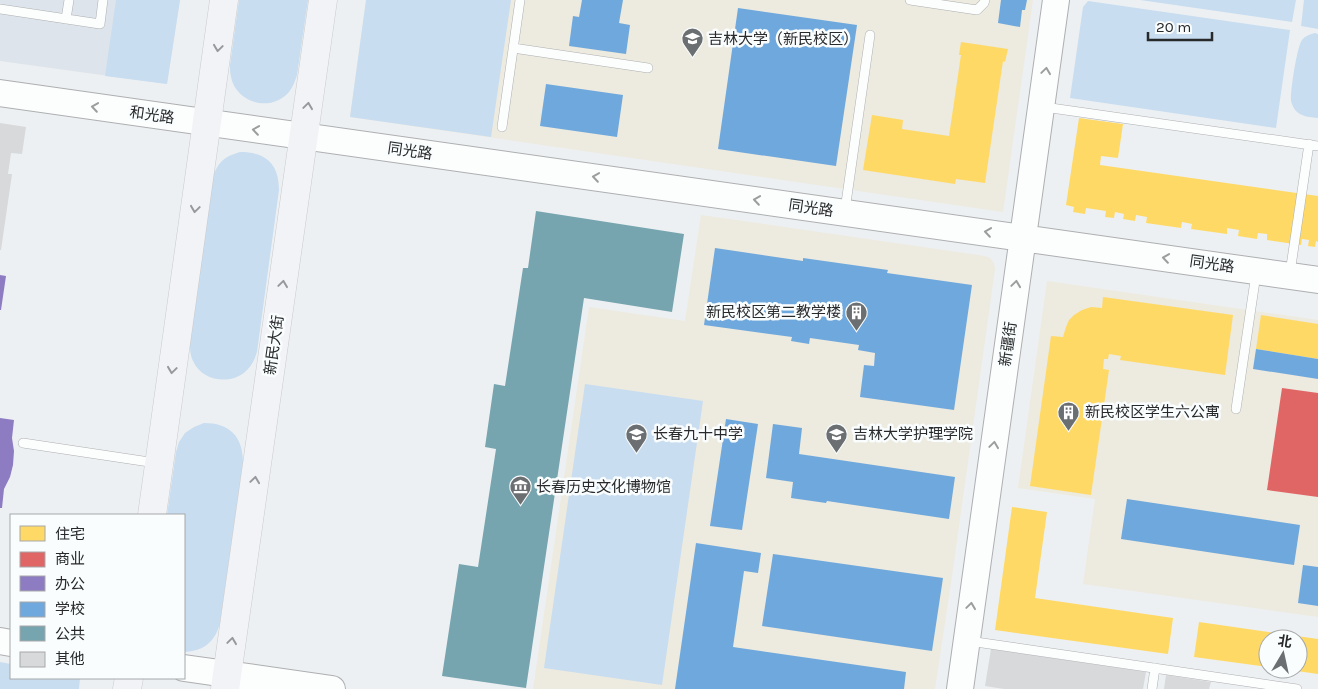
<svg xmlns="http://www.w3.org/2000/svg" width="1318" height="689" font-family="Karla,'Noto Sans SC',sans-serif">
<rect width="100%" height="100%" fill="#edf0f2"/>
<!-- built -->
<path fill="#dde4eb" d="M0,0H180L167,84L0,61Z"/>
<!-- education -->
<path fill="#edeadf" d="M366,0H1033L1003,212L350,117Z
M701,215L985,256L990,258L994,263L995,269L952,576L935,689H533L589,307L685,321Z
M1047,281L1318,320V617L1083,584L1095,499L1018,488Z"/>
<!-- green -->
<path fill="#c8ddf0" d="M116,0H180L167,84L105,76Z
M239,0H308L297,75C295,81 293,87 289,92C271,113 236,103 231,77C230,73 230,69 230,65Z
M366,0H511L491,137L350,117Z
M1140,0H1296L1292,22Z
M1304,0H1318V29L1301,26Z
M1088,1L1290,30L1276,128L1070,98L1083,7Z
M1315,33L1318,34V118C1310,117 1302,117 1296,111C1294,109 1292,105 1291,101C1290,93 1297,46 1302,40C1305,36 1310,34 1315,33Z
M240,152C266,152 279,164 279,190L257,352C255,358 253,364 248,369C233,386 202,382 193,361C190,355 190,348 190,342L212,180C217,163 223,157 240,152Z
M585,384L703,401L662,685L544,668Z
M204,423C229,423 243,436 243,462L220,623C215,642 204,651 184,652V515H167L176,452L179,442L185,433L194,427Z
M0,662L11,664V678H80L79,689H0Z"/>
<!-- homes -->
<path fill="#ffd966" d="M961,42L1008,49L1005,62L1003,61L985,183L956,179L955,184L863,170L872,115L903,120L902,129L949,136L961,55H959Z
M1079,118L1123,124L1118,158L1101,156L1100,165L1318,196V242L1316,241L1315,247L1308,246L1309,240L1302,239L1301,245L1267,240V234L1258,233L1257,239L1238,236L1239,230L1227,228V234L1191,229L1192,224L1182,222L1181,228L1146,223L1147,217L1136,215L1135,221L1123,219L1124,214L1115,212L1114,218L1105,217L1106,211L1086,208L1085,214L1073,212L1074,207L1066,205Z
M1103,297L1233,315L1225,375L1120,360L1121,356L1109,354L1108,359H1104L1103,369L1109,370L1091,495L1030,486L1051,336L1063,337L1066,327L1069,320L1074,315L1082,310L1091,307L1102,308Z
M1261,315L1318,324V359L1256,349Z
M1012,507L1047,512L1035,598L1173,618L1168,654L995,630Z
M1199,622L1318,639V674L1290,670V669H1298V639H1268V667L1194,657Z"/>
<!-- shops -->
<path fill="#e06666" d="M1282,388L1318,393V497L1267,490Z"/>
<!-- offices -->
<path fill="#8e7cc3" d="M0,275L6,276L1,310H0Z
M0,418L14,420L12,438L14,451L13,465L10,477L4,489L2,508H0Z"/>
<!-- schools -->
<path fill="#6fa8dc" d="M582,0H623L619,23L630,25L626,54L569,46L573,16L579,17Z
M1001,0H1027L1025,10H1022L1020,27L998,23Z
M738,8L857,25L836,166L718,149Z
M546,84L623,95L617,137L540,126Z
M715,248L803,261V258L888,270L887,273L972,285L954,410L860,397L864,365L874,366L875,353L858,350L859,345L810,338L809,344L791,341L792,337L704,325Z
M1256,349L1318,359V379L1253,369Z
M726,419L758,424L742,530L710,526Z
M773,424L802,428L799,454L955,477L949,519L827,501L826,503L791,498L793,482L766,478Z
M1127,499L1300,525L1294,565L1121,539Z
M696,543L761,553L758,573L744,571L733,647L906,672L904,689H675Z
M773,554L943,578L932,651L762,626Z
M1303,565L1318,567V606L1298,603Z"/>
<!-- public -->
<path fill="#76a5af" d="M536,211L684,234L672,312L584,298L526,688L442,676L459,564L478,567L496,449L485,447L494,384L505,386L523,268H528Z"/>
<!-- building -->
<path fill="#d7d9db" d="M0,123L26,127L22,154L11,153L8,174H12L1,250H0Z
M991,649L1146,672L1143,689H1004L985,686Z
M1166,675L1211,682L1209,689H1164Z"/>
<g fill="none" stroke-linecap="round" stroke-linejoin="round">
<defs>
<path id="lane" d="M910,0L977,10L984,3L985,0
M0,9L100,24L103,0
M66,19L69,0
M513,48L648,68
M1044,107L1318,146
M502,127L520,0
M845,210L870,35
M1290,273L1309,144
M1236,409L1256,274
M23,443L156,463
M969,641L1297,689
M1152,689L1155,668"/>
<path id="secondary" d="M0,93L1318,280
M0,641L11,643
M184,668L332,689
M960,689L1056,0"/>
<path id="primary" d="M152,515L224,0
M127,689L129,678
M225,689L323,0"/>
</defs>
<!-- lane casing -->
<use href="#lane" stroke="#adafb1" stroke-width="10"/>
<!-- secondary casing -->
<use href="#secondary" stroke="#adafb1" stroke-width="28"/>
<!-- primary casing -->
<use href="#primary" stroke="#c9cacc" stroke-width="29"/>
<!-- lane -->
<use href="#lane" stroke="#fcfdfd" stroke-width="9"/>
<!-- secondary -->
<use href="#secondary" stroke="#fcfdfd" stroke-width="26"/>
<!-- primary -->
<use href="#primary" stroke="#f2f3f7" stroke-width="28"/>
</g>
<!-- one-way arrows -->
<defs><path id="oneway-chevron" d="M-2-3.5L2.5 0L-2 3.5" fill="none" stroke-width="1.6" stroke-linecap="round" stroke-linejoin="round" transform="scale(1.25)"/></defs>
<g stroke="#97989b">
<use href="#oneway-chevron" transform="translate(218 48) rotate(98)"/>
<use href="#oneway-chevron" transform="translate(308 106) rotate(-82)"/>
<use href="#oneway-chevron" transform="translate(195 209) rotate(98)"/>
<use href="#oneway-chevron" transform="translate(283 284) rotate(-82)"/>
<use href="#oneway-chevron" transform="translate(172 370) rotate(98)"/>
<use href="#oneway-chevron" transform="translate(255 480) rotate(-82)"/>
<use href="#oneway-chevron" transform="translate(232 641) rotate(-82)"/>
</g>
<g stroke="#9c9e9e">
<use href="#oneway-chevron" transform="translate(1046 71) rotate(-82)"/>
<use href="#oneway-chevron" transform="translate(95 107) rotate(-172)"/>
<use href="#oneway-chevron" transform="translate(256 130) rotate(-172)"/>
<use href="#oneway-chevron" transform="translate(596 177) rotate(-172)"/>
<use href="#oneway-chevron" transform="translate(757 200) rotate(-172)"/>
<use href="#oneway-chevron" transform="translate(988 232) rotate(-172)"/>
<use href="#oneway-chevron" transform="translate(1166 258) rotate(-172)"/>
<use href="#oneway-chevron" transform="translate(1016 284) rotate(-82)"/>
<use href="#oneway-chevron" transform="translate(994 445) rotate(-82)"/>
<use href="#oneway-chevron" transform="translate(971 606) rotate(-82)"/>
</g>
<!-- icons -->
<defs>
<symbol id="university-pin" viewBox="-11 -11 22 30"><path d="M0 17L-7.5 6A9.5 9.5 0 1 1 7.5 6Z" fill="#6c6f71" stroke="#fafdfe"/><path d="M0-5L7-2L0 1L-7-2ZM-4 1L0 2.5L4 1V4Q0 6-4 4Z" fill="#fff"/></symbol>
<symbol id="building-pin" viewBox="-11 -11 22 30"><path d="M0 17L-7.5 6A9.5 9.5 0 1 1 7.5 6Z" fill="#6c6f71" stroke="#fafdfe"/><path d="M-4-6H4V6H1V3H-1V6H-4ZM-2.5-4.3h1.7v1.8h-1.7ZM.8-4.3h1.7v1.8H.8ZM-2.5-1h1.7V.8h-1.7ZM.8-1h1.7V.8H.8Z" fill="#fff"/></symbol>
<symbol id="school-pin" viewBox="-11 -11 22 30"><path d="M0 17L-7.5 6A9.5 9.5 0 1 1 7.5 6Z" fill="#6c6f71" stroke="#fafdfe"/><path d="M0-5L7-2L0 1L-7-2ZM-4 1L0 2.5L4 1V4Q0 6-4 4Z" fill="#fff"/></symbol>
<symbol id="museum-pin" viewBox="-11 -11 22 30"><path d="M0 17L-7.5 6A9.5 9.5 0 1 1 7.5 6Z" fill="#6c6f71" stroke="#fafdfe"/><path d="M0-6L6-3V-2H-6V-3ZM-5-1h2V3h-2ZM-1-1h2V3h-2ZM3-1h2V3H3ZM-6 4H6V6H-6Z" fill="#fff"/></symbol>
</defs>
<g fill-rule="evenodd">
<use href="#university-pin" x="680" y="26" width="25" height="34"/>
<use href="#building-pin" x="844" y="300" width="25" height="34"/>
<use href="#building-pin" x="1056" y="400" width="25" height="34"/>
<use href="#school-pin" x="624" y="422" width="25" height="34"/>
<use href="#university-pin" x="824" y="422" width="25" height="34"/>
<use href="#museum-pin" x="508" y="474" width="25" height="34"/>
</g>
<g text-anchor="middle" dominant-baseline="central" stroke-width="5" stroke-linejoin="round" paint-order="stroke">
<!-- poi labels -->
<g font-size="15" fill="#27292b" stroke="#fafdfe" text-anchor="start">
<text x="708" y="39">吉林大学（新民校区）</text>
<text x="841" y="312" text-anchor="end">新民校区第二教学楼</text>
<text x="1085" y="412">新民校区学生六公寓</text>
<text x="653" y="434">长春九十中学</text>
<text x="853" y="434">吉林大学护理学院</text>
<text x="536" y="487">长春历史文化博物馆</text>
</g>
<!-- street labels -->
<g font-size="15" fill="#27292b" stroke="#fafdfe">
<text transform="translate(152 115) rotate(8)">和光路</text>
<text transform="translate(410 151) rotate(8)">同光路</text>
<text transform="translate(811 208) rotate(8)">同光路</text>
<text transform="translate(1212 264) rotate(8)">同光路</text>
<text transform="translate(1008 344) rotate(-82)">新疆街</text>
<text transform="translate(274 345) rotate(-82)">新民大街</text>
</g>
</g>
<!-- legend -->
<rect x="10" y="514" width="175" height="165" fill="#fafdfe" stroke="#a6a8aa"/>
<rect x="20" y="526" width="25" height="15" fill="#ffd966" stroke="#a6a8aa"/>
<text x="55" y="539" font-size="15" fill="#27292b">住宅</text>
<rect x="20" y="552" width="25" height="15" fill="#e06666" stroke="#a6a8aa"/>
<text x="55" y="564" font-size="15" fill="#27292b">商业</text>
<rect x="20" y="576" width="25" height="15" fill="#8e7cc3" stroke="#a6a8aa"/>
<text x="55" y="589" font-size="15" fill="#27292b">办公</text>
<rect x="20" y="602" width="25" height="15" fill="#6fa8dc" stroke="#a6a8aa"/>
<text x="55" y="614" font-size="15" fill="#27292b">学校</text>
<rect x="20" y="626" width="25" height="15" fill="#76a5af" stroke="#a6a8aa"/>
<text x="55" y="639" font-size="15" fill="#27292b">公共</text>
<rect x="20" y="652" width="25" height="15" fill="#d7d9db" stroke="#a6a8aa"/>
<text x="55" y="664" font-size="15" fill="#27292b">其他</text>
<!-- north arrow -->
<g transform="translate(1283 654) rotate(9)"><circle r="24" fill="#fafdfe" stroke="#a6a8aa"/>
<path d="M0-4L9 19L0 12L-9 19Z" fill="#6c6f71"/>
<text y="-8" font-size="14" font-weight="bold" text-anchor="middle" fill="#27292b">北</text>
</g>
<!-- scale -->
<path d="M1148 32v8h64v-8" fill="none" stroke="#27292b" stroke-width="2.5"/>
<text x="1156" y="32" font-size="15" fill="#27292b" stroke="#fafdfe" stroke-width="4" paint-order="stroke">20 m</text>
</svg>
